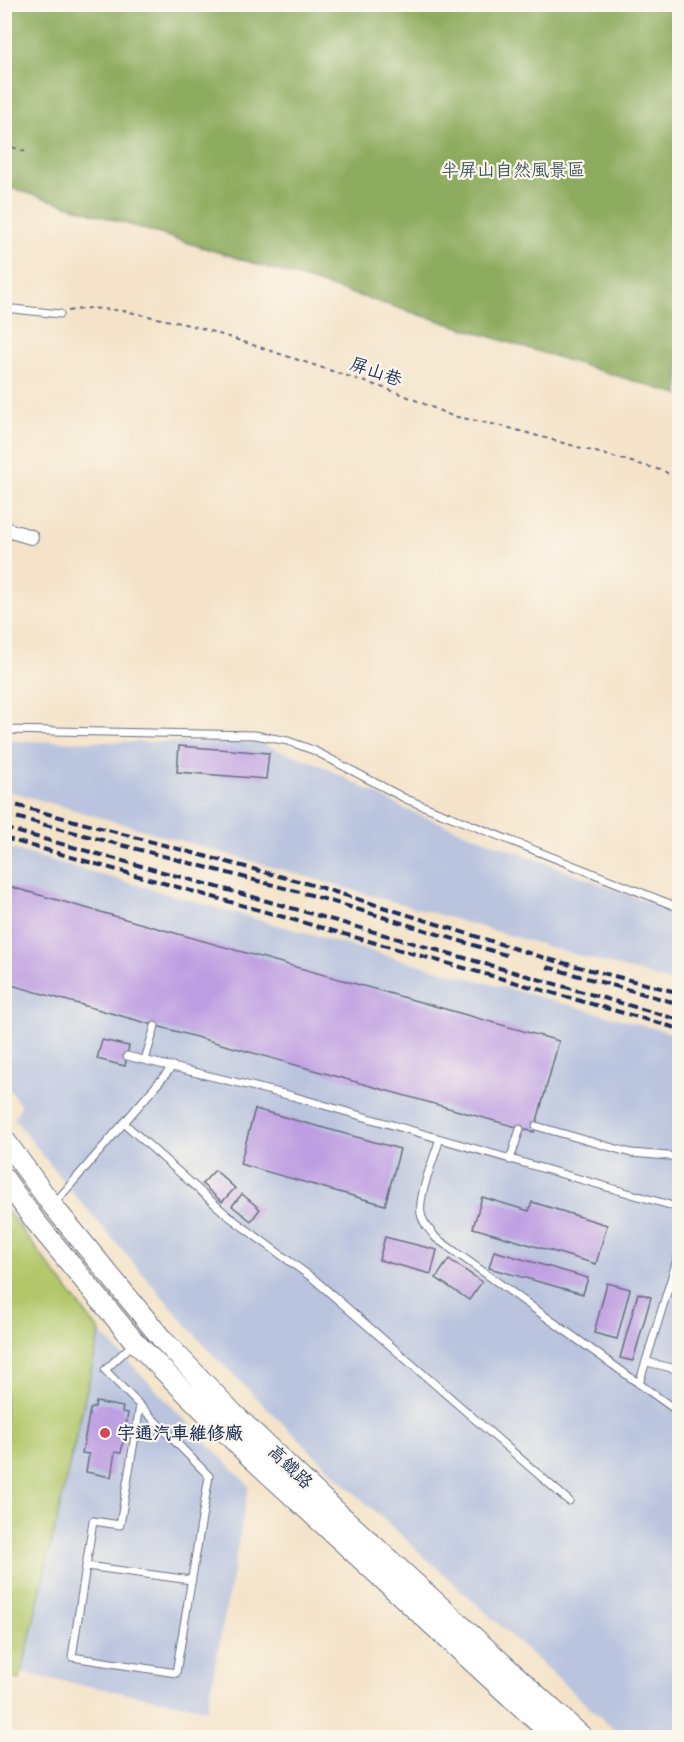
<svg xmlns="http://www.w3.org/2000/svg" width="684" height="1742" font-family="Pangolin,'LXGW WenKai TC',sans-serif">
<rect width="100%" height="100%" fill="#fbf7ec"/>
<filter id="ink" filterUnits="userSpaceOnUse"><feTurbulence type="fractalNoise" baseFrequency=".0167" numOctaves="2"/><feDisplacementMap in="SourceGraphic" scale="12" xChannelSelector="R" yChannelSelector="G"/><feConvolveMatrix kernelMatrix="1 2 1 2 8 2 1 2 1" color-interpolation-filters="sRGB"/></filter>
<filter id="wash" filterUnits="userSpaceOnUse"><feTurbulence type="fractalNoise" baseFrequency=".008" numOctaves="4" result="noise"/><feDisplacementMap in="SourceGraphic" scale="24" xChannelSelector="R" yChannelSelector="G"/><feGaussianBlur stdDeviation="1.35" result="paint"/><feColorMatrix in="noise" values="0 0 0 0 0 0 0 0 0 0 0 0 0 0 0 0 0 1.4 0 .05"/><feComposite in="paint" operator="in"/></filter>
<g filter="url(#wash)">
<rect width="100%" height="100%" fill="#f4e3c9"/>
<!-- industrial -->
<path fill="#bac4de" d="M4,741L259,743L318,764L407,810L679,914V984L5,790Z
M4,847L358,948L679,1035V1737H622L338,1478L210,1352L68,1187L14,1119L21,1106L4,1081Z
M100,1332L249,1486L207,1709L21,1673Z
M4,1687L14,1689L5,1738L4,1737Z"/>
<!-- green -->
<path fill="#b3c76b" stroke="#677b64" stroke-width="1.5" d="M5,1208L100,1332L20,1680L4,1677Z"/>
<!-- forest -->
<path fill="#8eac5f" stroke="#546e5e" stroke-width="1.5" d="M4,5H679V395L5,186Z"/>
<g id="blocks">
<!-- building -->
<path fill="#bd9de2" d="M179,746L269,753L266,779L177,772Z
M4,885L559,1041L534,1132L4,983Z
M102,1040L129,1046L125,1066L97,1059Z
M255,1109L400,1149L385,1205L240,1164Z
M215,1170L235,1188L222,1202L202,1184Z
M242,1194L260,1209L251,1221L232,1206Z
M482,1197L529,1211L532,1202L607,1225L596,1264L473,1228Z
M385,1237L437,1250L431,1274L379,1260Z
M494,1251L588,1278L583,1294L489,1268Z
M449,1259L482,1282L469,1300L436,1278Z
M607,1283L630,1289L617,1339L594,1333Z
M638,1293L651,1297L633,1361L620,1358Z
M96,1402L123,1407L122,1412L128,1413L121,1453L115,1452L111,1477L86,1472L89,1454L82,1453L90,1409L95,1407Z"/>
</g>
</g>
<g filter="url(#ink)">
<use href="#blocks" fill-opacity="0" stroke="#676e83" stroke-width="1.5"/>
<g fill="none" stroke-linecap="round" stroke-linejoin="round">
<defs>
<path id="lane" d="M4,308L60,314
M4,730L255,735L288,741L313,750L406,799L680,908
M127,1056L292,1096L680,1208
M145,1060L155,1026
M125,1124L227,1215L315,1280L569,1501
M536,1126L631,1153L680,1157
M439,1141C434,1159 418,1195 421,1214C423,1224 430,1230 436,1238L680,1413
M510,1160L520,1129
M53,1205L173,1066
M133,1344L105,1370L209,1476L176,1673L72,1657L93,1521L120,1525L140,1406
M647,1362L680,1370
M639,1384L680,1250
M86,1566L191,1580"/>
<path id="street" d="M4,529L31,537"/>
<path id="secondary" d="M4,1139L52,1205L162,1339L234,1414L323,1499L584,1738
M4,1178L35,1221L135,1342L248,1455L555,1738"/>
</defs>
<!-- lane casing -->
<use href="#lane" stroke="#676e83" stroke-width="9"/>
<!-- street casing -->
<use href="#street" stroke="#676e83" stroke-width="16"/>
<!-- secondary casing -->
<use href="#secondary" stroke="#676e83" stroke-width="22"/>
<!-- path -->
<path stroke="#676e83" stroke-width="2" stroke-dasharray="4.5 4.5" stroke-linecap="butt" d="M4,144L26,152
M68,311L89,308L125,311L198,327L399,393L452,416L502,426L664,471L680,481"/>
<!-- lane -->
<use href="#lane" stroke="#fff" stroke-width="7"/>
<!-- street -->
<use href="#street" stroke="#fff" stroke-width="14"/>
<!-- secondary -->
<use href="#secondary" stroke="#fff" stroke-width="20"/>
<!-- rail -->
<path stroke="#1b2f5e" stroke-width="4" stroke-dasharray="9 4.5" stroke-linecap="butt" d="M4,802L316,886L548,959L680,993
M4,814L311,895L509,956
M4,828L253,897L680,1020
M4,838L680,1029
M547,967L680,1004"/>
</g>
</g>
<!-- markers -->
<circle fill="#d1495b" stroke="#fbf7ec" stroke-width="2" cx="105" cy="1433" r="6"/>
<g text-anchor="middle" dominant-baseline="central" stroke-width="4.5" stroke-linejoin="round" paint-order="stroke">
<!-- park labels -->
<g font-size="18" fill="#415561" stroke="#fbf7ec">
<text x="513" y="170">半屏山自然風景區</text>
</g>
<!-- street labels -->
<g font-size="18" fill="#1b2f5e" stroke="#fbf7ec">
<text transform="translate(376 372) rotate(19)">屏山巷</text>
<text transform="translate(290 1467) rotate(44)">高鐵路</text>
</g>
<!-- poi labels -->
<g font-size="18" font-weight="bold" fill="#1b2f5e" stroke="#fbf7ec" text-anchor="start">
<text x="117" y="1433">宇通汽車維修廠</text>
</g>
</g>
<!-- margin -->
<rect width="684" height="1742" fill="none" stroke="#fbf7ec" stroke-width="24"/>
</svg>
